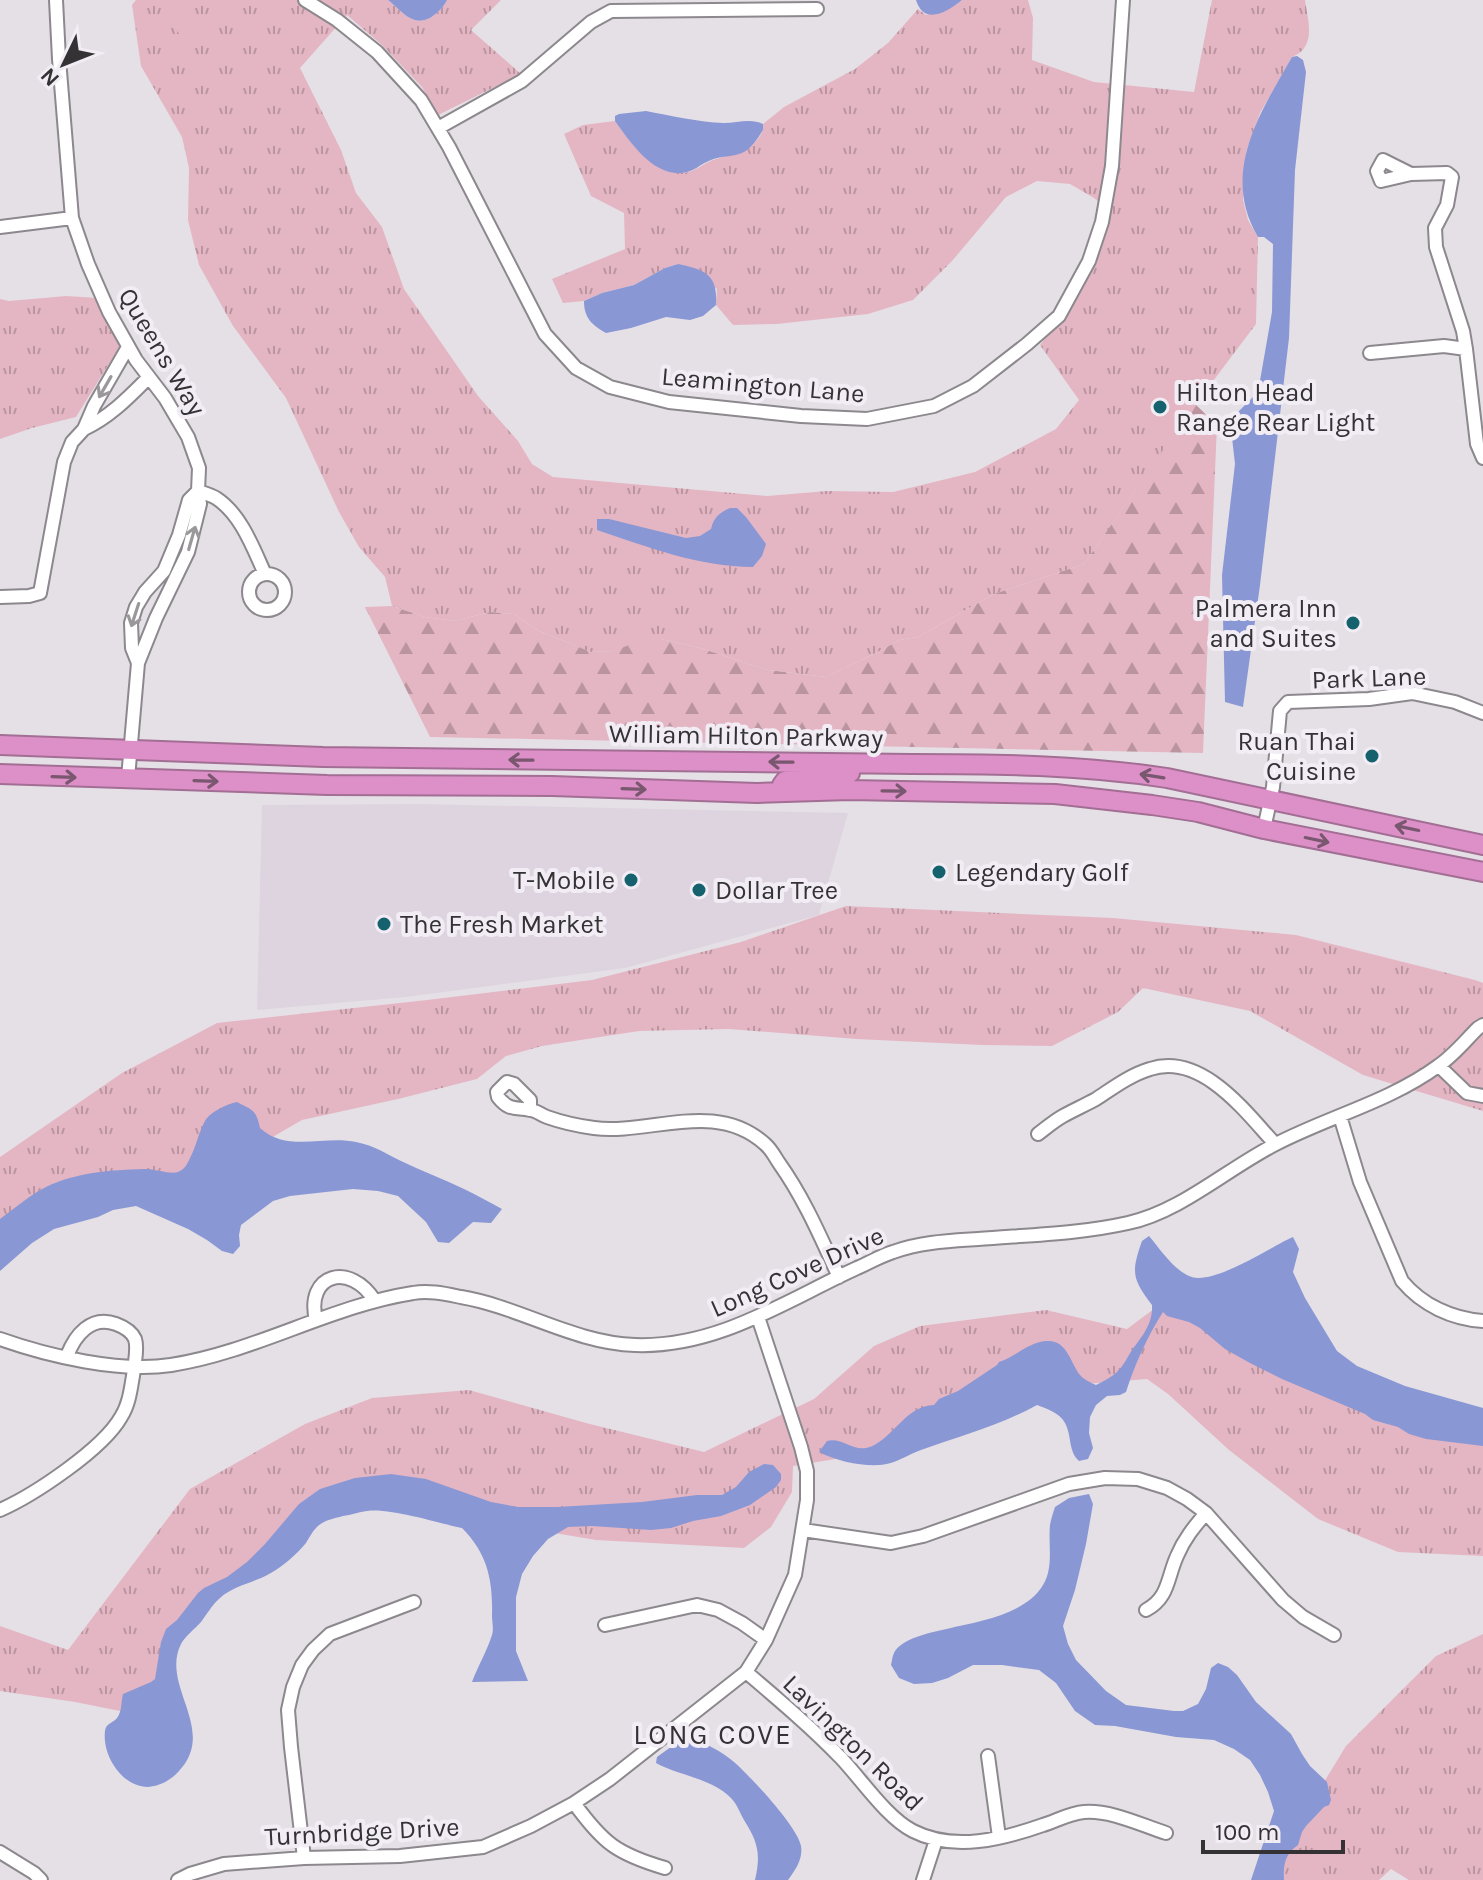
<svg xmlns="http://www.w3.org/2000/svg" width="1483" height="1880" font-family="Karla,sans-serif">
<defs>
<pattern id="grass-tufts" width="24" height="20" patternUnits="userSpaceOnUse" patternTransform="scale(2)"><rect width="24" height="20" fill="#e4b6c4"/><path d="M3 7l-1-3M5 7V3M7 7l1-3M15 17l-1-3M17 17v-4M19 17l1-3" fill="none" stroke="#ba95a0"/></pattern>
<pattern id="forest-firs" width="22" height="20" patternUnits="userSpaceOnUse" patternTransform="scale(2)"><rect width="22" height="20" fill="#e4b6c4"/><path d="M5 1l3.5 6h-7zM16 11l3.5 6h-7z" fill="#ba95a0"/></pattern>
</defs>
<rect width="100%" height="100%" fill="#e5e0e6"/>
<!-- built -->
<path fill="#ddd4e0" d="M420,804L848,813L819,915L625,968L406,997L257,1010L262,805Z"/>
<!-- grass -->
<path fill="url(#grass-tufts)" d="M136,0H388C396,6 406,18 415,20C428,24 442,10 447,0H501L471,30L521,74L438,115L422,87L382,45L347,15L300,68L341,150L356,193L382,227L404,289L478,396L518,441L532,464L553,477L767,496L827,491L893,492L975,472L1056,429L1079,400L1040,345L1066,312L1095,262L1110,211L1094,198L1070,184L1037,181L1006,197L952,261L913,300L868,314L777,324L733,325L716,305L717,289L678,264L665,268L634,285L602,293L584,301L563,303L552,279L625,249L624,213L591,196L564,134L583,125L615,121C629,141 655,175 681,173C695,173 704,162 716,159C726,156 748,148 756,141C759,138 761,134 763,130V124L784,107L855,69L888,43L918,9L926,15L957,4L962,0H1028L1033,18L1032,60L1094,82L1194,92L1212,0H1305C1308,21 1317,47 1292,57L1260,113L1247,149L1243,173V200L1248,220L1258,237L1256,324L1195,405L1084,564L994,594L918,637L899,640L882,650L826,677L768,670L700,648L661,639L614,651L591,652L537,630L514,614L490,612L454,621L425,617L392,606L385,577L359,547L339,512L286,398L233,326L199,265L188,220L189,168L182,137L141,66L132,5Z
M66,296L98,298L120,346L76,417L32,428L0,439V299L9,301Z
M846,906L1113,918L1296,935L1475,980L1483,983V1111L1363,1075L1250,1011L1143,988L1118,1012L1052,1046L982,1045L856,1039L729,1029L639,1031L542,1046L506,1056L477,1079L398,1099L302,1120L240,1156L135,1187L0,1242V1157L122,1073L217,1023L427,1000L592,980L741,942Z
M1170,1297L1483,1425V1556L1398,1552L1318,1519L1229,1450L1168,1394L1147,1379L1061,1386L890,1450L793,1466L792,1492L771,1527L744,1548L596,1540L482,1521L332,1502L186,1621L140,1715L75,1702L0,1691V1626L68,1650L190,1489L305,1424L372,1398L469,1390L586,1423L704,1452L814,1399L874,1346L920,1326L1046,1310L1127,1329Z
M1483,1634V1880H1409L1391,1869L1379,1880H1264L1346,1746L1436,1656Z"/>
<!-- forest -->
<path fill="url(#forest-firs)" d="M1195,404L1217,425L1203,753L430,737L365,607L392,606L425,617L454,621L490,612L514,614L537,630L591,652L614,651L644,639H661L700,648L768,670L826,677L882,650L899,640L918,637L994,594L1084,564Z"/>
<!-- garden -->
<path fill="#e4b6c4" d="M176,0H189C198,10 199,24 189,35H180C172,27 171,10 176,0Z"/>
<!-- water -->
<path fill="#8997d4" d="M388,0H447C442,10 428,24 415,20C406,18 396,6 388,0Z
M916,0H962C947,12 924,26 916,0Z
M1297,56L1303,60L1306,72L1295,170L1289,338L1260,585L1243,707L1225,702L1222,575L1235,464L1230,420L1258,392L1272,312L1273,244L1264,237H1258C1220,173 1260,113 1292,57Z
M646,111C672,116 698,122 724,123C737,123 751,118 763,124V130C758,138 751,149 742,153C732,157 720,156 711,160C700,164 694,172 682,173C653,176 630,142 615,121V116L619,114Z
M678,264C706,270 718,275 716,305L703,316L690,320L666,317L631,328L606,333C592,325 584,318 584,301L602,293L634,285L665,268Z
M730,508H737L746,517L766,544L762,556L753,567C699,567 648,547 597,530V519H609L686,538L700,536L711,529C714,517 719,513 730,508Z
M237,1102C252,1110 256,1109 260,1128C287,1153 324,1135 356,1142C376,1146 384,1153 401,1161C422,1171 443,1179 464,1189C477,1195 489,1202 502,1209L491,1223L473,1222L449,1243L438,1242L426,1222L398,1196L378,1191L353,1189L290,1196L273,1201L241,1225L239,1235L240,1246L233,1254L222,1251L207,1240L188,1229L136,1206L113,1210L98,1217L54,1229L32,1243L0,1271V1219C15,1208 30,1195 46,1187C77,1172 111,1170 144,1169C154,1168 173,1176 180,1171C186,1168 188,1162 191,1156C196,1146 200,1129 205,1121C210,1112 227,1104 237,1102Z
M1149,1236C1160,1249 1173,1269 1189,1276C1212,1287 1270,1247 1293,1237L1299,1249L1293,1272L1305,1298L1337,1351L1357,1366L1405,1386L1483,1408V1446L1426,1439L1409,1434L1398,1427L1373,1420L1365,1414L1282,1379L1250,1363L1225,1349L1200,1328L1189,1322L1167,1316L1163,1312C1147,1337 1135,1364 1126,1392L1120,1395L1107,1396L1096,1405L1090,1417L1089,1433L1093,1448L1088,1459L1079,1461C1068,1451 1072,1436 1065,1423C1060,1413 1047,1409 1037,1405C1001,1425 960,1436 921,1450C907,1455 895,1464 880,1465C859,1466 837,1461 819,1452L827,1441C843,1437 853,1453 870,1447C895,1437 905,1406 934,1405L939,1399L958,1391L997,1365L999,1362C1015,1357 1029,1342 1046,1341C1067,1339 1070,1362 1080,1375C1084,1380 1090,1382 1096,1385C1104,1381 1112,1377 1118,1371C1124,1365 1127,1358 1132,1350C1142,1336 1153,1324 1152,1305C1132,1279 1131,1272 1142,1241Z
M764,1464L773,1465L781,1474V1480L776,1487L750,1505L721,1516L693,1521L671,1528L651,1530L592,1526L568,1527L548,1539L533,1556L522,1574L516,1597V1651L528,1681L472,1682C478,1666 487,1651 492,1635C494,1629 492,1622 492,1616C493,1581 488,1554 462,1528C437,1523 391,1508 367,1511C359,1512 351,1515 343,1516C333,1519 323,1520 316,1528C312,1532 309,1538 306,1543C296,1555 282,1567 269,1574C253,1583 233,1586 220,1598C212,1605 207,1614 201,1622C194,1630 186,1635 181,1644C160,1686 218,1729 179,1771C171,1780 160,1786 148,1787C122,1787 102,1755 105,1731C106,1723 113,1723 117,1718C122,1712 121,1702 123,1694L151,1682L155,1679L161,1642L166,1629L177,1620L198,1593L204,1588L227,1577L247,1562L265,1544L299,1504L320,1489L355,1478L391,1474L426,1479L491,1502L518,1507H557L642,1502L697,1495H722L736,1487L749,1472Z
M1089,1494L1093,1504L1086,1544L1075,1590L1063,1626L1068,1644L1076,1660L1106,1691L1126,1705L1174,1711H1183L1198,1704L1206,1689L1211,1668L1218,1663L1228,1667L1237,1675L1256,1702L1291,1734L1302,1754L1310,1766L1327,1782L1331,1800L1329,1805L1324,1807L1306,1826L1302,1832L1298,1845C1285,1854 1283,1865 1284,1880H1251L1274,1811L1268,1792L1260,1775L1250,1760L1234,1749L1214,1740L1176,1737L1115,1726L1095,1725L1075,1711L1056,1683L1039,1670L1002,1665H973L948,1678L932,1683L914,1684L899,1678L891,1665C892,1661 892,1657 894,1653C911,1621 1014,1633 1043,1585C1054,1567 1048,1545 1050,1525C1051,1519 1053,1513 1055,1507L1069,1498Z
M690,1737C705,1743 721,1751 734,1762C750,1776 797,1826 801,1846C803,1859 796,1869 788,1880H755C761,1854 758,1842 744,1820C740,1813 737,1804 731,1798C711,1778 680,1776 656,1763L657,1757L675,1744Z"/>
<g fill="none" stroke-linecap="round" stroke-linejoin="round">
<defs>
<path id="minor" d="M56,0L59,59L72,218L88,264L109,312L136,360L165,398L188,437L199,468L198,491L200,504L188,552L156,618L138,663L128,778
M305,0L337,20L377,52L421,100L449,147L545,334L576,368L610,387L669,402L801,416L867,419L934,406L973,386L1027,344L1059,316L1089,261L1102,222L1112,166L1123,0
M438,128L522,81L591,22L611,11L817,9
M1411,174L1383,160L1377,171L1381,181L1411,174L1447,173L1452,177L1447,205L1435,228L1436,247L1463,331L1466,349L1477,444L1483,458
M0,227L72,218
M1370,353L1444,346L1466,349
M84,429C110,417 129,397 149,377
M198,491C204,493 211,495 216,498C241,514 253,548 265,574
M249 592a18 18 0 1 1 36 0a18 18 0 1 1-36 0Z
M0,597L29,596L40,593L64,462L72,442L84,429L94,406L128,347
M138,663L132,648L131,623L136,607L145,592L164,571L179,535L189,500L198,491
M1264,829L1273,787L1280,711L1288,702L1369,699L1412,693L1455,702L1483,713
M1439,1066L1467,1093L1483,1096
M530,1109V1100L514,1084L507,1082L497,1092L498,1097C509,1111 515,1107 530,1110C536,1110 541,1115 547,1117C561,1122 579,1126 594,1128C651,1135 715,1099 765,1144C771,1149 775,1157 779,1163C804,1198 821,1238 839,1277
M1340,1116L1360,1182L1402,1281C1422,1305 1452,1319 1483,1321
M1038,1134C1046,1128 1054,1121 1063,1116C1074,1110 1085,1105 1096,1099C1113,1088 1130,1075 1150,1069C1201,1052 1245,1111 1275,1144
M316,1320C305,1274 350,1261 375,1301
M0,1339C48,1356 120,1373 171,1365C255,1352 330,1306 413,1293C429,1290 446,1294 461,1297C520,1307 574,1343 635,1345C717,1348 785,1301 857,1268C869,1263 880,1256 893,1252C921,1242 949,1241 978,1239C1028,1235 1079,1234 1128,1223C1180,1212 1227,1169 1274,1145C1327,1117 1389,1102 1438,1066C1453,1056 1465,1041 1478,1028L1483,1025
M0,1510C34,1495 103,1449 121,1417C130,1403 131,1386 134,1370C135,1360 138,1348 135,1339C132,1332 124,1327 116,1324C91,1315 75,1335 67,1356
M803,1530L891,1543L923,1536L1069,1484L1105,1478L1138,1479L1167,1488L1187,1499L1206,1513L1283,1600L1303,1617L1334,1635
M1146,1610C1169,1598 1167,1578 1177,1556C1184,1539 1194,1527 1206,1513
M605,1625L697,1605L718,1610L742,1623L766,1640
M746,1672C779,1700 811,1727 841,1758C861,1779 887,1818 913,1831C954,1852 1003,1839 1043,1825C1056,1821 1070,1813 1084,1812C1111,1810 1141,1825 1166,1833
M988,1756L999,1837
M574,1803C603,1843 617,1854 665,1868
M0,1852L34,1873L41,1880
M304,1858L291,1747L288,1710L293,1687L302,1665L313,1650L330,1634L414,1602
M178,1880L190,1874L224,1864L304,1858L400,1856L483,1847L531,1826L574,1803L610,1779L746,1672L766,1640L795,1575L807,1500V1471L801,1447L758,1317
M923,1880L936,1840"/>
<path id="highway" d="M0,745L323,757L912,764C998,764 1082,765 1167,778L1483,845
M0,774L327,785L552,786L757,793L850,790L1055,794L1152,805L1198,812L1264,829L1483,872
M782,785L785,781L850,773"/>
</defs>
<!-- minor casing -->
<use href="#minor" stroke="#8c888e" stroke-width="16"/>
<!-- highway casing -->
<use href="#highway" stroke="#a26e94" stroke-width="22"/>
<!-- minor -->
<use href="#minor" stroke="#fff" stroke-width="12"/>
<!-- highway -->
<use href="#highway" stroke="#dd8fc7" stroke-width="18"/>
</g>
<!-- one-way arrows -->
<defs><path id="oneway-shaft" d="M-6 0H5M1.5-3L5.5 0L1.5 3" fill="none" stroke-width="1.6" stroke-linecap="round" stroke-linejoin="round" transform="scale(2)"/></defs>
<g stroke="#9a989a">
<use href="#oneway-shaft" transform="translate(105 387) rotate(120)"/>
<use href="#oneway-shaft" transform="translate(192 538) rotate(-74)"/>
<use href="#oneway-shaft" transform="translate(135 615) rotate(108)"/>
</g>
<g stroke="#78576f">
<use href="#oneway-shaft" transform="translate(521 760) rotate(-179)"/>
<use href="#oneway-shaft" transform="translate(781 762) rotate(-179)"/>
<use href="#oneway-shaft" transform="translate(1152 776) rotate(-171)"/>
<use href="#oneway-shaft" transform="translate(64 777) rotate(2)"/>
<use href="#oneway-shaft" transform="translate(206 781) rotate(2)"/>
<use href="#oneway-shaft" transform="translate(634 789) rotate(2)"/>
<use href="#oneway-shaft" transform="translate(894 791) rotate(1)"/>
<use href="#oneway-shaft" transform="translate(1407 828) rotate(-168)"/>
<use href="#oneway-shaft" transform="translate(1317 840) rotate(12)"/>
</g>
<!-- markers -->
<g fill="#15616d" stroke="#f2edf4" stroke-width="3">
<circle cx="1160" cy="407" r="8"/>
<circle cx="1353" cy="623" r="8"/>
<circle cx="1372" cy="756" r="8"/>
<circle cx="939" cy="872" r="8"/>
<circle cx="631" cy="880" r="8"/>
<circle cx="699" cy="890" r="8"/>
<circle cx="384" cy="924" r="8"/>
</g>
<g text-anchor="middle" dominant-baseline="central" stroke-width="8" stroke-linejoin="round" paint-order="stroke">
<!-- street labels -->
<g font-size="26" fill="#343235" stroke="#f2edf4">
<text transform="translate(162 352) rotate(59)">Queens Way</text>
<text transform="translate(763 385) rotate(5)">Leamington Lane</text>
<text transform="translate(1369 678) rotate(-2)">Park Lane</text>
<text transform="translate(746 736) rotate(1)">William Hilton Parkway</text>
<text transform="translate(797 1272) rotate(-24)">Long Cove Drive</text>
<text transform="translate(853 1743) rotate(44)">Lavington Road</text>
<text transform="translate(362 1832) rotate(-3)">Turnbridge Drive</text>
</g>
<!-- poi labels -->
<g font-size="26" fill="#343235" stroke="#f2edf4" text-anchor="start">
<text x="1176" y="392">Hilton Head<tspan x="1176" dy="30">Range Rear Light</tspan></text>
<text x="1337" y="608" text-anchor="end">Palmera Inn<tspan x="1337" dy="30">and Suites</tspan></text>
<text x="1356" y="741" text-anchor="end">Ruan Thai<tspan x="1356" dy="30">Cuisine</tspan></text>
<text x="955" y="872">Legendary Golf</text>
<text x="615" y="880" text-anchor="end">T-Mobile</text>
<text x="715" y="890">Dollar Tree</text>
<text x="400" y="924">The Fresh Market</text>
</g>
<!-- neighbourhood labels -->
<g font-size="28" letter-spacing="2" fill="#343235" stroke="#f2edf4">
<text x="713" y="1734">LONG COVE</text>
</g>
</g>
<!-- north arrow -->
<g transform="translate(64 64) rotate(227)" stroke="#f2edf4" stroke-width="6" paint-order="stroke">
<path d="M0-6L14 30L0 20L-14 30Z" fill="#343235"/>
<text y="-12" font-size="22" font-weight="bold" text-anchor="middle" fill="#343235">N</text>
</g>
<!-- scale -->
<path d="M1203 1840v12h140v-12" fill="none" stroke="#343235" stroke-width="4"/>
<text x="1215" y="1840" font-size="24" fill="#343235" stroke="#f2edf4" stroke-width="6" paint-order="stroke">100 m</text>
</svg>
